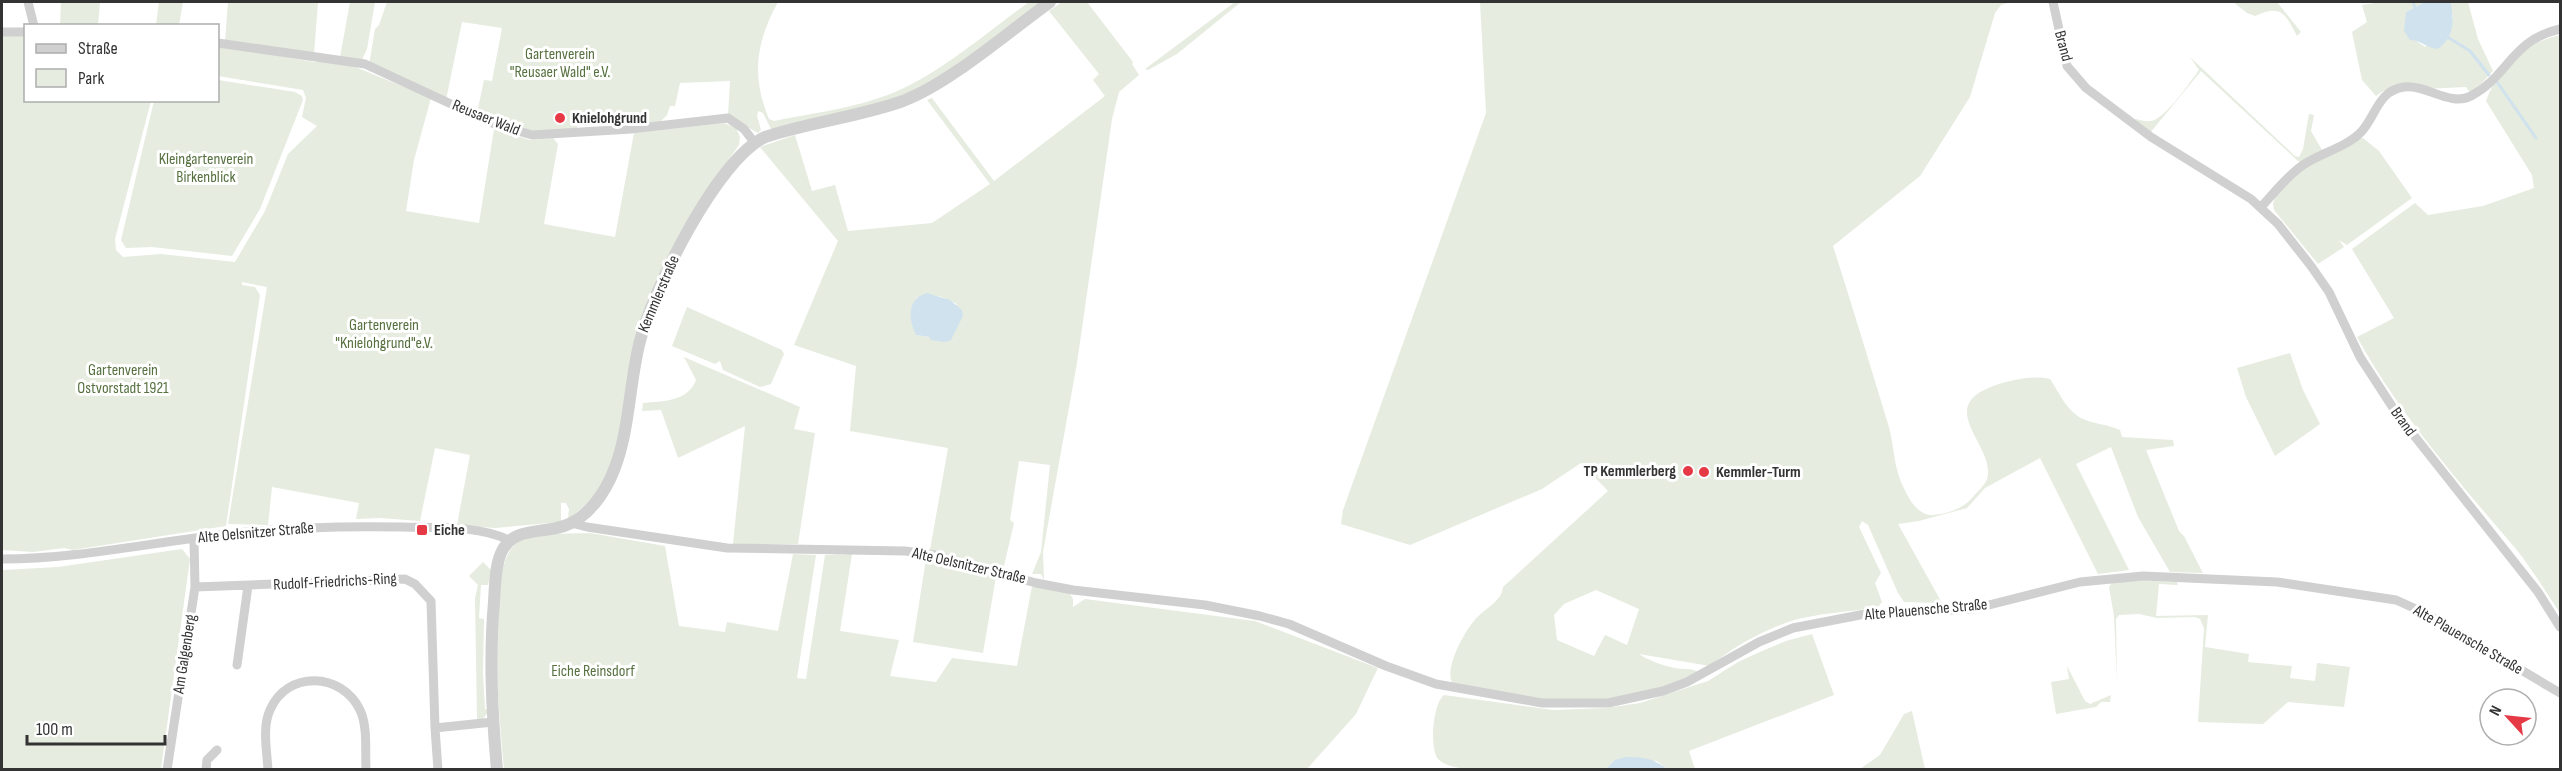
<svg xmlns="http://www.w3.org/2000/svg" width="2562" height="771" font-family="'Sofia Sans Condensed',sans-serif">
<rect width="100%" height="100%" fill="#fff"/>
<!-- green -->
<path fill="#e6ecdf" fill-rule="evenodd" d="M61,2H100L98,25H60Z
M159,2H183L179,25H156Z
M228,2H318L314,54L225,41Z
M346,2H375L367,49L362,60L340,57L350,2Z
M387,2H778C756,42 751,76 769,119L774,121C807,114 841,110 873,100C929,84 982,36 1029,2H1043L946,73L901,98L775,129H771L763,113L758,111L757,116L761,130L758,133L728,116L730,81L680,83L675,106H670L667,115L658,124L624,128L615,123H578L576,131L545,135L512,128L510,120L507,119L501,123L477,113L484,80L492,81L502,28L462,22L446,100L369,65L375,29L379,25Z
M1062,2H1087L1133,62L1132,64L1139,75L1119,92L1112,119L1077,363L1043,552L1044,580L1041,574H1032L1041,552L1050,465L1019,461L1010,520L1014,523L1003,570L930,550L948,448L850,431L856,366L794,345L838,241L760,147L795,135L812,191L835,185L848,231L932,223L990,184L927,100L932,98L994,181L1105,96L1093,80L1099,74L1049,11ZM927,294L942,297L957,304L929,337L916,335V298Z
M1235,2H1241L1177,54L1148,70L1145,69Z
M1480,2H2010L2001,5L1995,13L1970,97L1920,176L1833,246C1852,305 1870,365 1888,424C1894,443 1893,463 1901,482C1907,495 1916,516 1933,515C1948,514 1964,508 1973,497C1977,492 1985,485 1987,479C1997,446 1931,407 1996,385C2012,380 2034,375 2050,379C2059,392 2065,408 2079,417C2091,424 2107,424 2120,430L2122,437L2173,440L2174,446L2146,450L2179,531L2184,536L2203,573L2170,572L2138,517L2111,447L2076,464L2129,570L2098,574L2040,458L1985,488L1967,508L1919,521L1898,524L1942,603L1904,602L1898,593L1868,525L1862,521L1859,527L1881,573L1875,583L1882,602L1878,607C1850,612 1818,613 1791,621C1762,631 1733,647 1710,666L1639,654C1648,660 1663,666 1675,668C1684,670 1692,667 1699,673L1651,693L1598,700H1547L1453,684C1443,671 1464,632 1474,621C1483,609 1502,602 1503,587L1608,491L1581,463L1542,489L1410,545L1341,524L1343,510L1486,113ZM1596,590L1639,609L1627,645L1605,635L1594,656L1557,640L1554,615L1564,604Z
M2233,2H2277L2301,32L2297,36C2285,13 2281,4 2255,16L2247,13Z
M2381,2H2425L2406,12L2415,40L2425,47L2453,18L2450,2H2468L2478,39L2493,71L2477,88L2470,93L2466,87L2383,91L2376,96L2362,80L2352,32L2367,22L2362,5Z
M2,35L25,36L26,100L151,101L115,239L116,250L123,257L161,254L235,262L265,211L288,154L317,126L302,117L306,98L303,90L218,76V45L314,62L324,61L353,66L431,98L414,160L406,211L479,223L494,129L530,140L553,138L558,144L544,224L615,237L634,133L724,123L736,128L740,137L739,145L710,186L648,299L634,351L613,466L593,499L568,519L569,509L566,503H561V522L495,528L457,525L470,455L435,448L420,521L380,518L356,519L359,503L272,487L268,525L228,524L267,287L242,282V285L255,287L260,295L226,526L73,550L64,548L33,552L2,550Z
M2560,35V613C2546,592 2532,569 2516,549C2458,481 2400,415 2357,337L2394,318L2352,249L2415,203L2428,215L2483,206L2534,188L2532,175L2486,101C2501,63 2521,45 2560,35Z
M2190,57L2295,156L2299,157L2303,149L2309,114L2314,115L2311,131L2322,150L2301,162L2298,161L2201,71L2150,133L2133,121L2136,119C2143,121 2151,123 2158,118C2173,107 2188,85 2199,70Z
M218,80L295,92L302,96L303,100L260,209L232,256L152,247L126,248L121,240L154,101L218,100Z
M2359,138H2363L2379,151L2412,198L2347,245L2339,240L2344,247L2318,264L2274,210L2273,204L2275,197L2308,164Z
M687,307L782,350L784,354L771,384L760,387L723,370L720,361L715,364L672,346Z
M2290,353L2303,390L2320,424L2275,456L2246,397L2237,368Z
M684,357L800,407L794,429L815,433L798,544H733L745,426L678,458L661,410L642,411L643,403C662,401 688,402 696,380Z
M590,533L665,546L679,626L725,632L727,622L778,631L793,554L816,555L797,678L806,679L825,555L852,554L840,631L899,640L890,676L936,682L952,658L1017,666L1032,586L1069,592L1073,599V607L1085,599L1255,621L1378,668L1356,714L1307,769L504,770C501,729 482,564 518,542C534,532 571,534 590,533Z
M182,549L190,559L161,769H2V570L58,567Z
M926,559L996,577L983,653L913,642Z
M483,562L491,570L488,585H481L479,618L484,619L483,673L485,709H488V712L483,719H477L475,598L478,585L469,576L436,609Z
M2130,580L2177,582L2178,585L2159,584L2156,616L2208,615L2205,647L2249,654L2248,662L2292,666L2290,678L2315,681L2317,663L2350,667L2344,707L2288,702L2263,724L2198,722L2204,628L2200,619L2195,617L2157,618L2139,614L2119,615L2116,619L2117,682L2114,616L2109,587L2112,583Z
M1812,634L1834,695L1689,751L1695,769H1667L1657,761L1616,760L1606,769H1465C1456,767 1445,766 1438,759C1429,748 1433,703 1444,695L1553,710L1606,708L1640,703L1708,681L1738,662L1762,651L1786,641Z
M2067,666L2085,701L2090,704L2111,695L2110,702H2101L2096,707L2056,714L2051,682L2069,679Z
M1912,711L1925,769H1860L1880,755L1904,714Z"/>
<!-- water -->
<path fill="#cfe2ee" d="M2425,2H2450L2451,4C2454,22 2454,37 2438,49C2427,48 2420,40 2410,40L2404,31L2406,12Z
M927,293L950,300L962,310L963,316L951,340L945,342L931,340L929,337L916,335C908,320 907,298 927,293Z
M1626,757C1643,757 1653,758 1667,769H1606L1615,760Z"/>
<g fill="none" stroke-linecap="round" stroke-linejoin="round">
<!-- stream -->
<path stroke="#cfe2ee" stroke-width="3" d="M2413,2L2415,8
M2449,38L2470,51L2489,75
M2497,82L2536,138"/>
<!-- minor -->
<path stroke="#d0d0d0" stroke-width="9" d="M28,2L34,26
M2053,2L2067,66L2086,88L2151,137L2251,199L2278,224L2311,266L2329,292L2360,357L2397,414L2538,592L2560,627
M2,32H26
M218,43L365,64L494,124L532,135L631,129L728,118L744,129L754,142
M2261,207C2274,193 2287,176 2303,165C2319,154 2349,146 2362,131C2376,115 2379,90 2404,87C2426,84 2450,107 2471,96C2508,77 2511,40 2560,29
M571,523L587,527L727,548L905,551L935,555L1036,583L1073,590L1205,605L1260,616L1289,624L1386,666L1436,684L1542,703H1608L1663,691L1687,682L1759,642L1793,628L1865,614L1973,609L2080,582L2143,576L2277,582L2396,600L2425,613L2560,693
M2,559C78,559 152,542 228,534C286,527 344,526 402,527C437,528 477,525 509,540
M195,587L405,579L415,584L431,601L435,728L493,722
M237,665L248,586
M435,728L438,770
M167,770L195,587L194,539
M206,770L207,760L217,750
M268,770C267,751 262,727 270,710C287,670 342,672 360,710C368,727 365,751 366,770"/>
<!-- tertiary -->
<path stroke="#d0d0d0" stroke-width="12" d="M497,770C492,713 489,658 494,602C495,586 495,567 501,553C513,526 541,534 564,526C588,518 605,493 614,470C630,430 629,383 640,341C653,289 717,160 765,137C810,122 858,117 903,101C950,83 1008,32 1050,2"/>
</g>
<!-- markers -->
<g fill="#e63946" stroke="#fff" stroke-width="2">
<circle cx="560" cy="118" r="6"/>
<circle cx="1688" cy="471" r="6"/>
<circle cx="1704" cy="472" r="6"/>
<rect x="416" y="524" width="12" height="12" rx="3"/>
</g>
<g text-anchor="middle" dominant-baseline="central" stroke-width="6" stroke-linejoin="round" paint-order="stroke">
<!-- street labels -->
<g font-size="16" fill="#333" stroke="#fff">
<text transform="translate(2063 46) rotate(75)">Brand</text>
<text transform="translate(486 118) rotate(22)">Reusaer Wald</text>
<text transform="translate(659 294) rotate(-67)">Kemmlerstraße</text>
<text transform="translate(2403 422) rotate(54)">Brand</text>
<text transform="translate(256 533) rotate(-5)">Alte Oelsnitzer Straße</text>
<text transform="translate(969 566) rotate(13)">Alte Oelsnitzer Straße</text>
<text transform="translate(335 582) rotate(-3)">Rudolf-Friedrichs-Ring</text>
<text transform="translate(1926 610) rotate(-5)">Alte Plauensche Straße</text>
<text transform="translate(2468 640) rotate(30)">Alte Plauensche Straße</text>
<text transform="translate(185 654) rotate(-81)">Am Galgenberg</text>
</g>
<!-- park labels -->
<g font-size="16" fill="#56703f" stroke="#fff">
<text x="560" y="54">Gartenverein<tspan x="560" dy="18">"Reusaer Wald" e.V.</tspan></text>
<text x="206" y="159">Kleingartenverein<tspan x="206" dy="18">Birkenblick</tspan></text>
<text x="384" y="325">Gartenverein<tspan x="384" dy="18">"Knielohgrund"e.V.</tspan></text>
<text x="123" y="370">Gartenverein<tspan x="123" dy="18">Ostvorstadt 1921</tspan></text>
<text x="593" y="671">Eiche Reinsdorf</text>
</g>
<!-- poi labels -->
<g font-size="16" font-weight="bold" fill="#333" stroke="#fff" text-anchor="start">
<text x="572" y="118">Knielohgrund</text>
<text x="1676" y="471" text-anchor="end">TP Kemmlerberg</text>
<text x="1716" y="472">Kemmler-Turm</text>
<text x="434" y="530">Eiche</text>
</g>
</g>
<!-- border -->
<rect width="2562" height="771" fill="none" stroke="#333333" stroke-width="6"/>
<!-- legend -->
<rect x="24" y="24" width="195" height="78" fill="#ffffff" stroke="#adadad" stroke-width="1.5"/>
<rect x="36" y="44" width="30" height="9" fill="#d0d0d0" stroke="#adadad" stroke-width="1.5"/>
<text x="78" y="54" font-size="18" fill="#333333">Straße</text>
<rect x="36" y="69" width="30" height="18" fill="#e6ecdf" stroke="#adadad" stroke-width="1.5"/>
<text x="78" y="84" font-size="18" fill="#333333">Park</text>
<!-- north arrow -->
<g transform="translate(2508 717) rotate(297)"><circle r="28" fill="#ffffff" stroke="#adadad" stroke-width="1.5"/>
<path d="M0-4.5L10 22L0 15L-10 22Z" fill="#e63946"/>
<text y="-9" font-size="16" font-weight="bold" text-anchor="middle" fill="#333333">N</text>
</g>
<!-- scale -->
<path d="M27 735v9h138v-9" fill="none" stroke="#333333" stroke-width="3"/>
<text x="36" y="735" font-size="18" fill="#333333" stroke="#ffffff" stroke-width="4.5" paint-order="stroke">100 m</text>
</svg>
